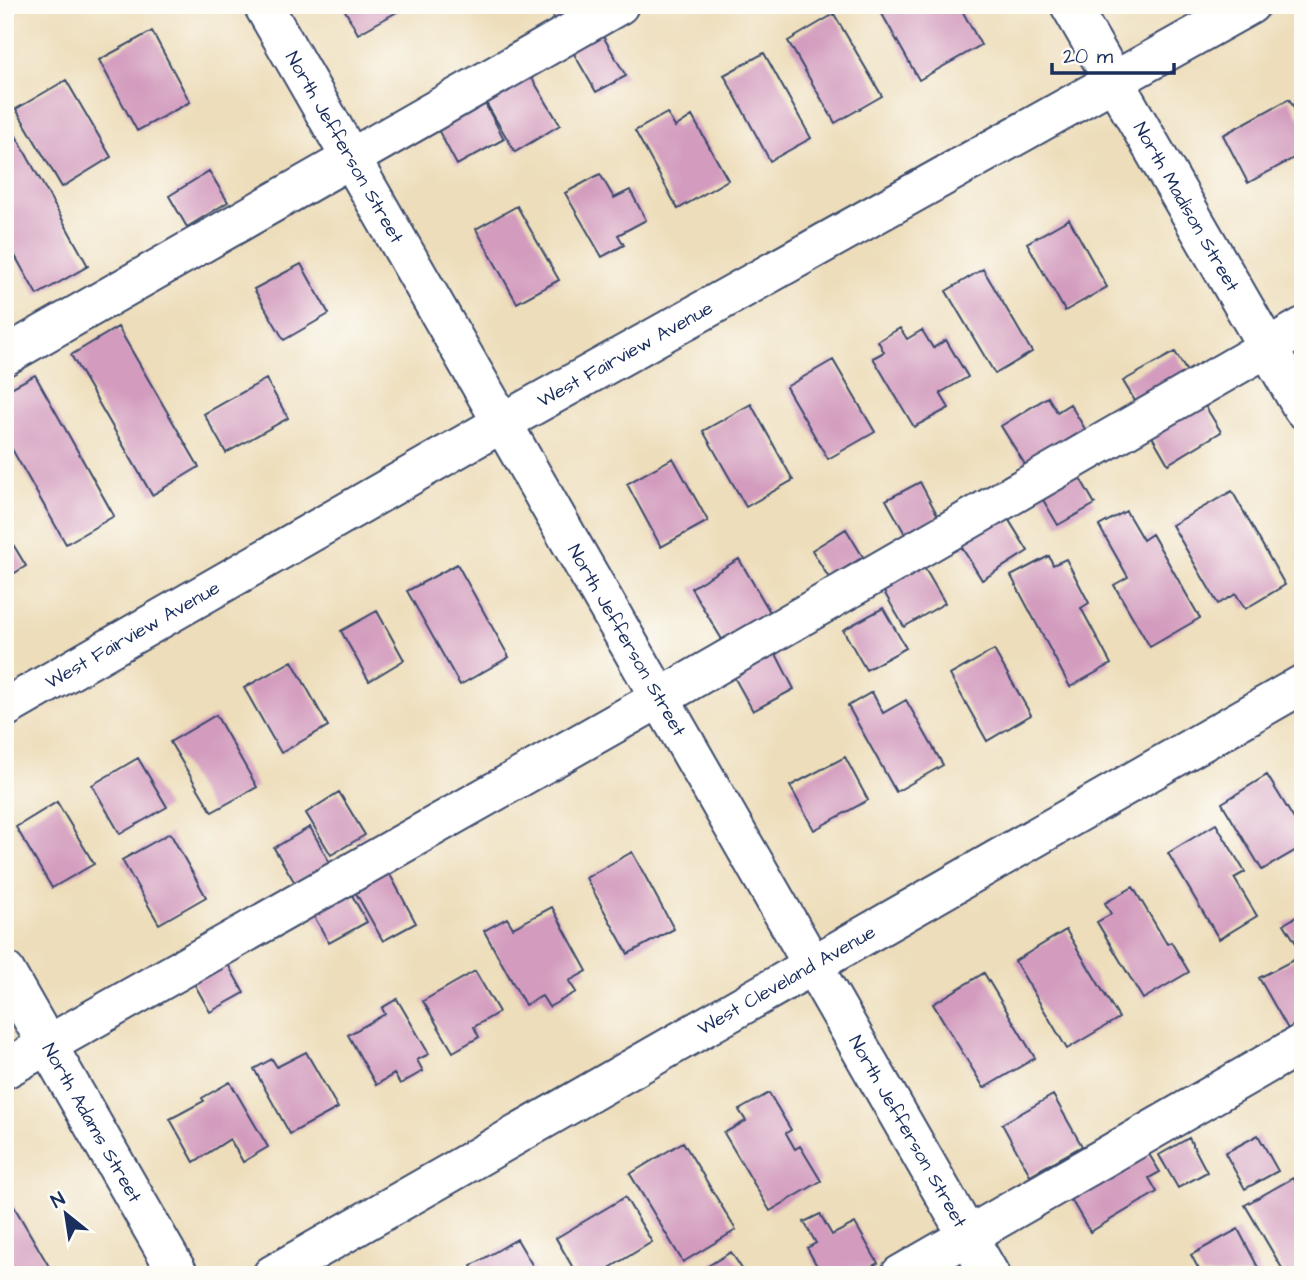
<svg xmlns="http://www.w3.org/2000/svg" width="1308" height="1280" font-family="'Architects Daughter',sans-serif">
<rect width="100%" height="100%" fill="#fdfcf7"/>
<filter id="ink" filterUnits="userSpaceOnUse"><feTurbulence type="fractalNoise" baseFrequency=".0143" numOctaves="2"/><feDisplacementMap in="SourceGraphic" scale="14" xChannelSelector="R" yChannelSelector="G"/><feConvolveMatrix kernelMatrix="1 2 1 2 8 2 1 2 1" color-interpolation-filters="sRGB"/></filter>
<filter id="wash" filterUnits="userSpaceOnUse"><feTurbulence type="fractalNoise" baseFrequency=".00686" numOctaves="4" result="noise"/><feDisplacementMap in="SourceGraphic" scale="28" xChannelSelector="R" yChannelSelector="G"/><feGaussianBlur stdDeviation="1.57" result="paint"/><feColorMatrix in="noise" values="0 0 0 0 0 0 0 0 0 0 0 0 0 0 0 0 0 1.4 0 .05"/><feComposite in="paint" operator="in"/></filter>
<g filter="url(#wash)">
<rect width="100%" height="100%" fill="#edddba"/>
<g id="blocks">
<!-- building -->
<path fill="#d39cbe" d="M342,5H409L358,34Z
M546,5H590L557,23Z
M877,5H949L951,8L959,5L981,45L919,80Z
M834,14L882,96L835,123L788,41Z
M152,31L190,102L137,131L99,60Z
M600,31L626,76L596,92L570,47Z
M764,53L811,138L770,161L724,75Z
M527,70L560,125L515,152L482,96Z
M66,80L111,157L62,187L16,109Z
M482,98L504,139L457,165L435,124Z
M1289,99L1303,124V153L1248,183L1223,135Z
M667,113L675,127L692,116L728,180L678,209L635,131Z
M5,116L88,266L37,295L5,238Z
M209,171L228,202L187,227L169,196Z
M600,174L614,198L630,190L646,220L618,235L624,245L602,257L565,193Z
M517,206L559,280L517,303L476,229Z
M1069,219L1107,287L1065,311L1027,243Z
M301,264L329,314L284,340L254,289Z
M983,269L1032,352L995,374L946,291Z
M118,327L199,467L152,495L71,355Z
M900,328L907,339L922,330L933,348L946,340L968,377L940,393L949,408L914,427L873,358L884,352L878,341Z
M1175,352L1187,372L1135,401L1123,381Z
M833,360L875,432L828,459L786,387Z
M35,375L114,516L66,544L5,437V391Z
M266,379L288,418L226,453L204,414Z
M1198,394L1221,432L1168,464L1146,426Z
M1048,397L1057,412L1070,404L1085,429L1026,466L1001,426Z
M751,404L793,480L746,507L703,431Z
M673,458L708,521L661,547L627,484Z
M1073,466L1095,504L1058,525L1036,488Z
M920,482L938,516L905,534L886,500Z
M1232,491L1285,585L1245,609L1236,594L1218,604L1172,525Z
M1002,509L1028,551L982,580L956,538Z
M1126,511L1143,540L1152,534L1200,618L1150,647L1114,585L1128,577L1099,526Z
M846,529L863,557L829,578L812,550Z
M5,531L26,566L5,579Z
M1049,556L1053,565L1066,559L1089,603L1081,608L1111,664L1070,687L1011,576Z
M739,559L770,612L723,641L691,588Z
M921,562L945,603L904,627L880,585Z
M457,564L509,657L460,685L407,591Z
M883,608L906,648L866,670L843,630Z
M377,611L404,660L369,681L341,631Z
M994,650L1031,715L987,741L950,675Z
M776,654L794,689L753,711L734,677Z
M292,661L328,726L281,753L244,688Z
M872,692L883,713L906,700L943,765L896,792L848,706Z
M216,715L257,787L212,812L170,742Z
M845,757L868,800L814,830L790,786Z
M138,758L167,807L120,834L92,785Z
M1267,775L1297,824L1303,821V846L1262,870L1222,803Z
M339,792L365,835L331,855L306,813Z
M57,802L94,864L52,888L16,827Z
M1216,824L1245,872L1234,878L1257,916L1219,939L1168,853Z
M310,827L330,863L295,883L274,848Z
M170,833L206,897L159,924L122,860Z
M632,852L674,929L628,954L586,878Z
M387,869L416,923L383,941L353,888Z
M1133,887L1167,944L1171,942L1189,972L1143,999L1097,922L1111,914L1105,903Z
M349,890L367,922L329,943L311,911Z
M552,907L587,971L569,981L576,992L549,1007L542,996L525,1005L484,931L507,918L513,928Z
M1303,913V954L1284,924Z
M1066,930L1119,1018L1067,1049L1015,961Z
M1299,957L1303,964V1021L1288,1029L1259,978Z
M225,959L244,993L210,1012L191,978Z
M475,971L499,1012L474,1027L479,1037L453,1052L423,1001Z
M984,973L1035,1058L984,1088L933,1004Z
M397,999L429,1054L417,1060L423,1071L400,1084L394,1074L376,1085L348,1035L385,1014L382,1008Z
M306,1052L338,1108L290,1134L254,1069L272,1059L277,1067Z
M230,1082L268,1147L243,1162L230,1139L194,1162L170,1119L204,1101L202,1098Z
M769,1093L791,1130L786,1133L795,1149L800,1146L821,1181L770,1211L724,1133L746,1121L739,1110Z
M1053,1095L1082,1146L1030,1175L1002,1124Z
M1258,1135L1278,1171L1245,1189L1225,1153Z
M1189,1138L1207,1172L1178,1188L1159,1155Z
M683,1142L736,1230L683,1262L630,1174Z
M1147,1151L1160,1172L1149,1178L1157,1192L1090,1232L1065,1189Z
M1293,1178L1303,1195V1275H1286L1245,1205Z
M625,1197L652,1242L598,1275H577L556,1238Z
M12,1203L54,1275H5V1207Z
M820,1214L832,1235L855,1223L878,1263L856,1275H822L807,1248L816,1243L804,1222Z
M1238,1229L1262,1275H1202L1191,1255Z
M517,1239L538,1275H477L471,1266Z
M731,1252L746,1275H693Z"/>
</g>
</g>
<g filter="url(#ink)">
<use href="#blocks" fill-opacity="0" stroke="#3a496c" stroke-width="2"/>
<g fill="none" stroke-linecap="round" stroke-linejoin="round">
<defs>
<g id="minor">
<path id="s1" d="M263,5L990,1275"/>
<path id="s2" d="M1070,5L1303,409"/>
<path d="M5,356L619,5"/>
<path id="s3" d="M5,708L502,423L1250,5"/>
<path id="s4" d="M5,971L179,1275"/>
<path d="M5,1069L660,698L1303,327"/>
<path id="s5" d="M272,1275L1303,684"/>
<path d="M900,1275L1303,1043"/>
</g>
</defs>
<!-- minor casing -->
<use href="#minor" stroke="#3a496c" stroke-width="42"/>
<!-- minor -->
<use href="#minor" stroke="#fff" stroke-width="38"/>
</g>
</g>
<g text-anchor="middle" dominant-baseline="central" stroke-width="5" stroke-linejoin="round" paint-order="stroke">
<!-- street labels -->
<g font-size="19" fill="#1b2f5e" stroke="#fdfcf7">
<text stroke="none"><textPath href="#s1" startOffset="164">North Jefferson Street</textPath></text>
<text stroke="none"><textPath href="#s2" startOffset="233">North Madison Street</textPath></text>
<text stroke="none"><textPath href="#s3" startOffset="714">West Fairview Avenue</textPath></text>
<text stroke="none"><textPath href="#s3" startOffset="147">West Fairview Avenue</textPath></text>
<text stroke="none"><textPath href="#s1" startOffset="732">North Jefferson Street</textPath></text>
<text stroke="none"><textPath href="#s5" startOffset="593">West Cleveland Avenue</textPath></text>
<text stroke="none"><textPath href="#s4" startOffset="175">North Adams Street</textPath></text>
<text stroke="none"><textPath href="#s1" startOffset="1298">North Jefferson Street</textPath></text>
</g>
</g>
<!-- margin -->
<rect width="1308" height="1280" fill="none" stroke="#fdfcf7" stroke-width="28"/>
<!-- north arrow -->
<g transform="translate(66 1214) rotate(330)" stroke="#fdfcf7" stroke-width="5" paint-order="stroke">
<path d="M0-5L12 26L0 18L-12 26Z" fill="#1b2f5e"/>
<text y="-10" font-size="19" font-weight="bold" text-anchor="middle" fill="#1b2f5e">N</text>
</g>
<!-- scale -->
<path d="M1052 63v10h122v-10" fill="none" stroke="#1b2f5e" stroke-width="3.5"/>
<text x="1063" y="63" font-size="21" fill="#1b2f5e" stroke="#fdfcf7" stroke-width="5" paint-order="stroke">20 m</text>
</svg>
